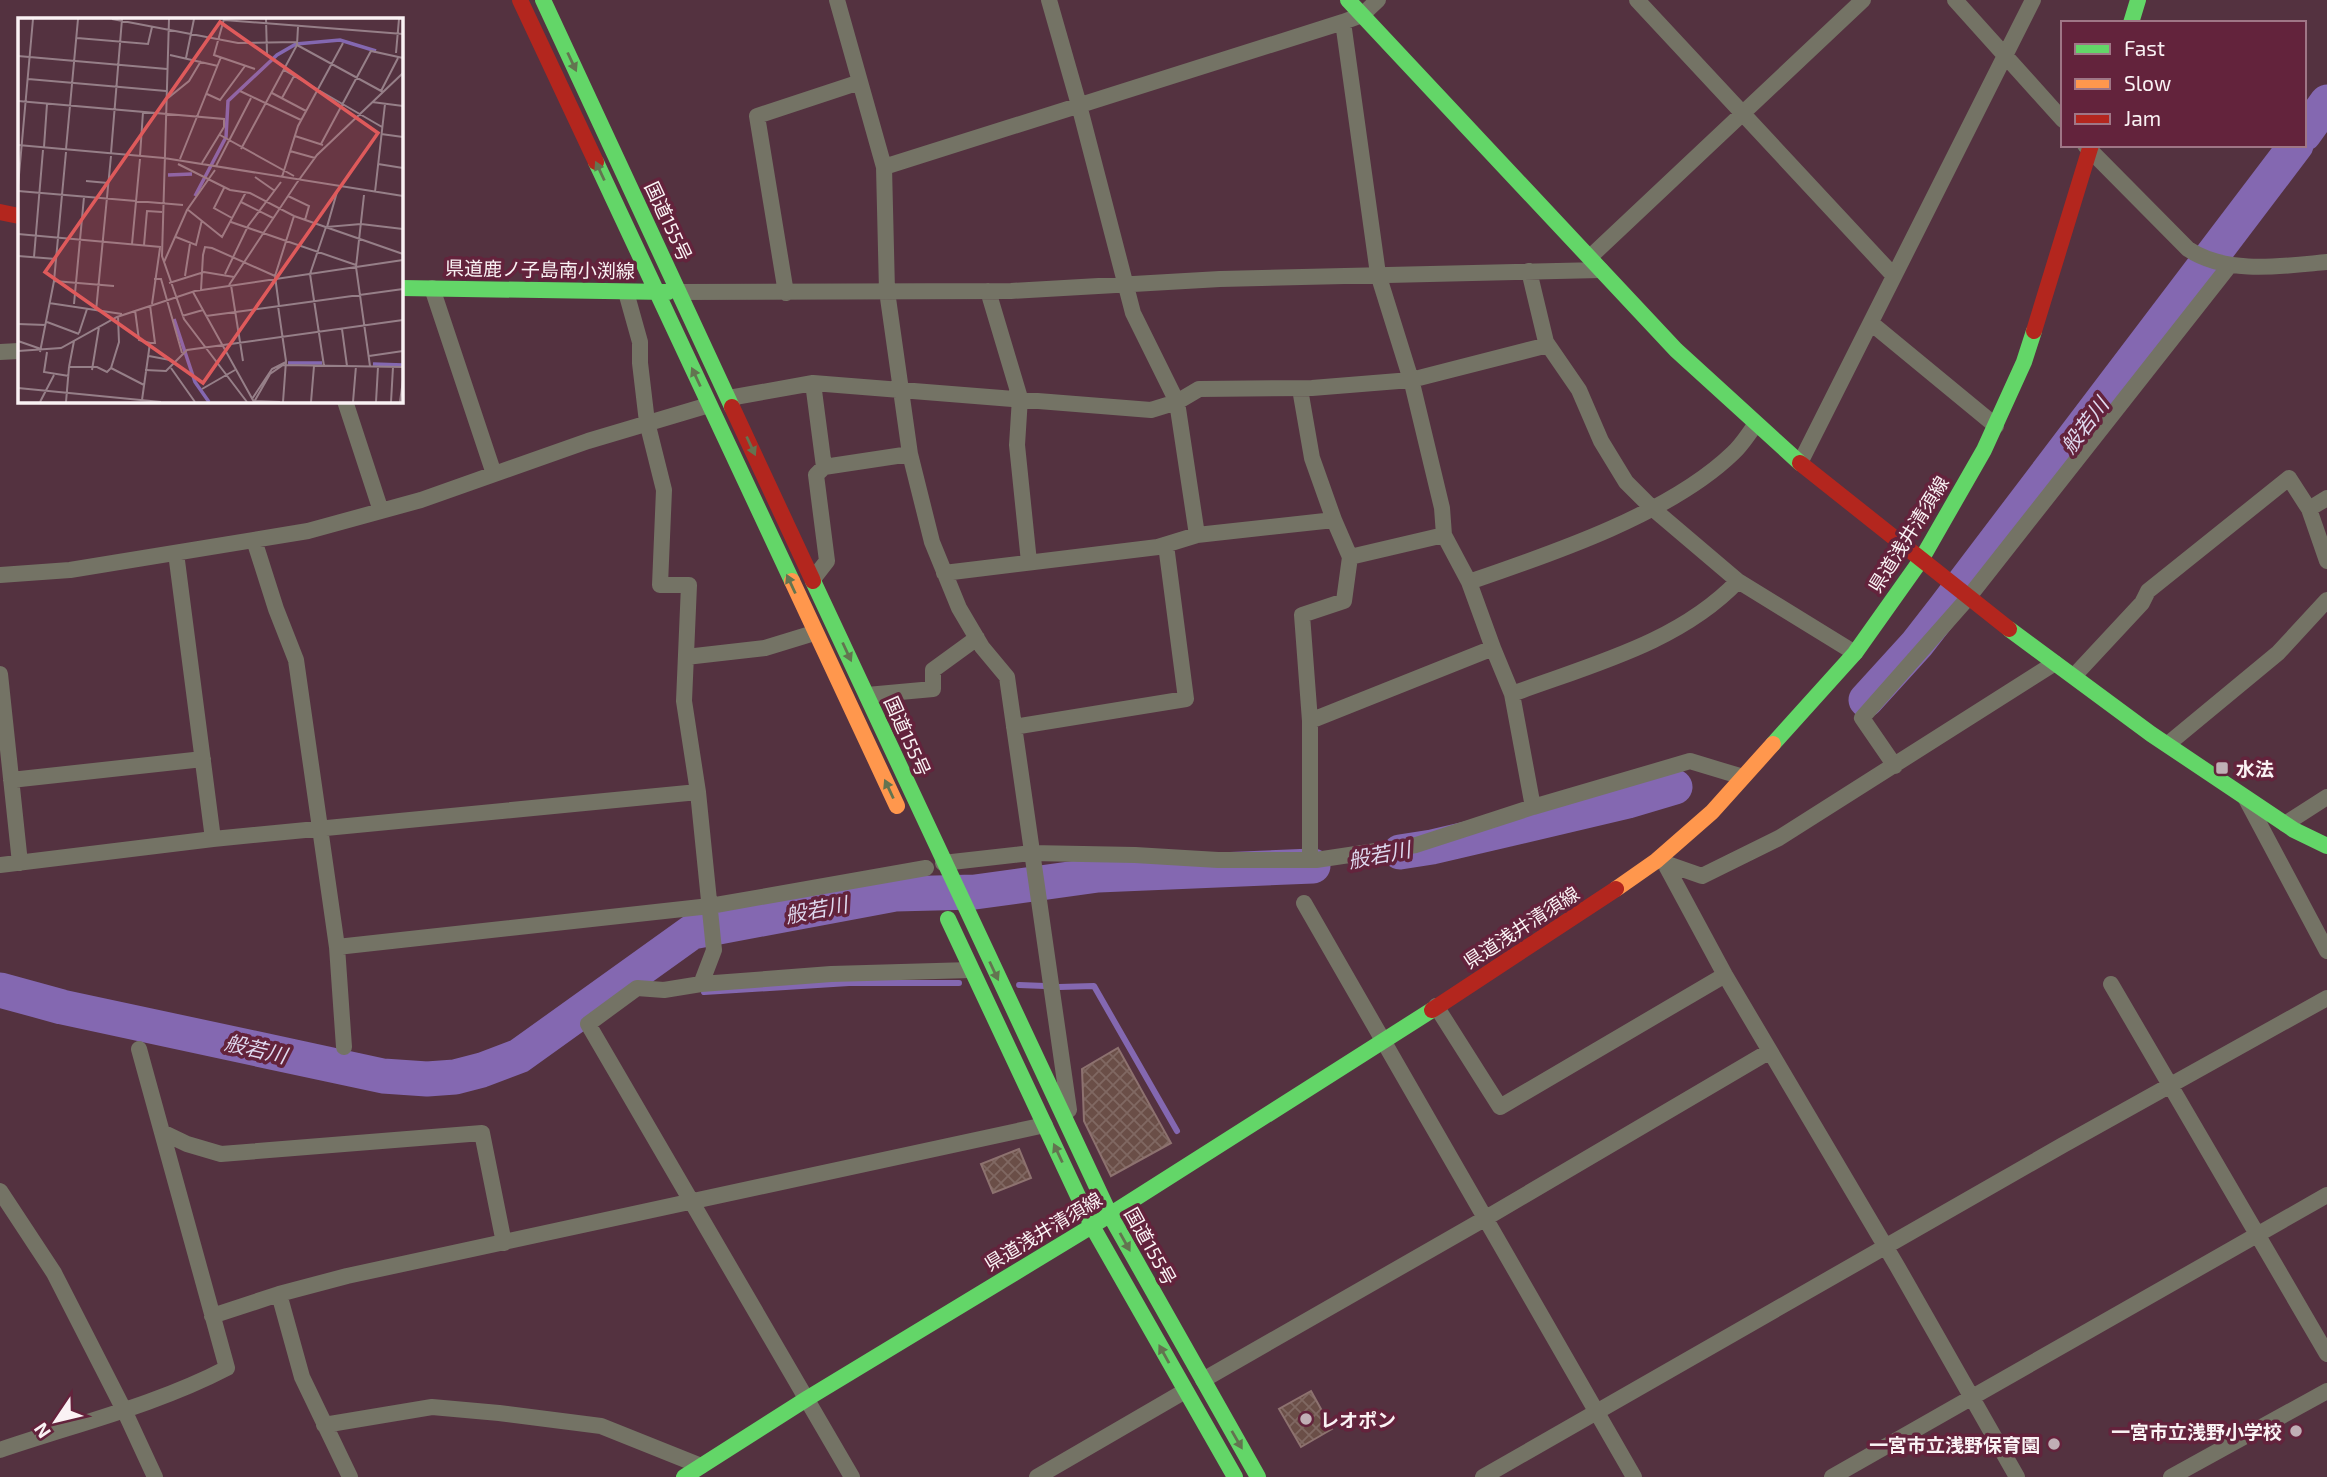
<svg xmlns="http://www.w3.org/2000/svg" width="2327" height="1477" font-family="'Exo 2','Noto Sans JP',sans-serif">
<defs>
<pattern id="building-cross-hatch" width="8" height="8" patternUnits="userSpaceOnUse" patternTransform="scale(1.75)"><rect width="8" height="8" fill="#6a4e47"/><path d="M0 0l8 8M0 8l8-8" fill="none" stroke="#806862"/></pattern>
</defs>
<rect width="100%" height="100%" fill="#543240"/>
<g fill="none" stroke-linecap="round" stroke-linejoin="round">
<!-- stream -->
<path stroke="#8468b1" stroke-width="6" d="M1019,985L1045,986
M1059,987L1094,986L1177,1131
M704,992L849,983H959"/>
<!-- river -->
<path stroke="#8468b1" stroke-width="35" d="M2304,134L2327,102
M1866,700L1917,644L1945,608L2296,145
M1400,852L1432,847L1628,801L1675,787
M0,990L62,1007L383,1076L427,1079L455,1077L482,1070L519,1056L692,932L895,894L975,892L1098,875L1313,866"/>
</g>
<!-- building -->
<path fill="url(#building-cross-hatch)" stroke="#8d726f" stroke-width="2" d="M1118,1048L1171,1143L1111,1176L1084,1121L1082,1069Z
M1019,1149L1031,1178L993,1193L981,1164Z
M1311,1391L1332,1429L1301,1447L1279,1409Z"/>
<g fill="none" stroke-linecap="round" stroke-linejoin="round">
<!-- street -->
<path stroke="#747365" stroke-width="16" d="M837,0L884,167L887,291L910,454L932,542L959,608L982,647L1007,677L1069,1110
M1049,0L1079,105L1133,313L1177,402L1197,535
M1378,0L1362,15L1343,22L1378,274L1412,383L1442,508L1444,535L1469,582C1551,554 1670,514 1733,453C1742,445 1749,433 1756,424
M1637,0L1894,276
M1955,0L2063,120
M2085,145L2188,249C2227,275 2283,266 2327,262
M884,167L1343,22
M1590,257L1863,0
M1529,271L1546,342L1579,390L1601,441L1626,482L1652,508L1738,581L1855,653
M432,288L494,474
M988,291L1020,398L1017,445L1029,562
M626,292L640,342V363L647,422L664,490L660,585H689L684,701L698,792L714,950L701,984
M679,292L1011,291L1220,279L1601,270
M786,293L757,116L860,82
M1871,323L1996,426
M0,352L19,351
M1300,389L1312,458L1334,520
M729,398L813,383L1151,410L1177,402L1199,389L1312,388L1411,380L1548,345
M345,401L381,511
M1800,463L2033,0
M824,467L910,454
M2327,498L2309,509L2327,561
M254,540L276,609L296,660L337,947L344,1047
M176,553L213,839
M1350,557L1444,535
M944,573L1158,547L1197,535L1334,520L1350,557L1344,601L1302,615L1310,721V860
M0,575L70,570L308,531L421,500L588,441L709,405
M813,579L827,561L816,475L824,467L813,383
M1469,582L1493,648
M686,657L765,648L814,633
M0,674L20,863
M2074,676L2142,603L2148,591L2289,478L2309,509
M1512,694C1590,665 1679,643 1738,581
M867,695L933,689V670L977,638
M1310,721L1493,648L1512,694L1533,807
M1014,727L1186,699L1166,545
M2168,744L2278,653L2327,600
M1895,766L1862,718L1968,598L2230,265
M11,780L203,759
M2246,799L2327,951
M2285,824L2327,797
M1659,861L1702,876L1779,838L2055,663
M1664,862L1725,975L1897,1266L2017,1477
M943,863L1031,853L1135,855L1218,860H1316L1416,845L1533,807L1690,761L1743,777
M0,865L213,839L698,792
M1304,903L1634,1477
M337,947L710,906L926,868
M2111,984L2327,1354
M1436,1006L1500,1107L1725,975
M162,1132L187,1144L221,1154L482,1133L504,1243
M0,1191L54,1273L124,1410L155,1477
M279,1294L302,1377L350,1477
M212,1316L279,1294L347,1276L1045,1125
M1203,1380L1486,1218L1770,1051
M324,1425L432,1407L499,1413L601,1426L701,1466
M0,1450C76,1424 156,1405 227,1368L139,1049
M852,1477L588,1024L637,988L664,990L701,984L831,974L971,970
M1037,1477L1185,1391
M1483,1477L2063,1145L2327,998
M1832,1477L2327,1195
M2171,1477L2327,1391"/>
<!-- fast -->
<path stroke="#63d668" stroke-width="16" d="M543,0L732,407
M1348,0L1676,350L1800,463
M2131,23L2138,0
M596,162L792,581
M401,288L668,292
M813,581L1110,1215L1258,1477
M2009,629L2151,734L2294,830L2327,846
M1773,744L1855,653L1921,560L1984,450L2024,362L2034,331
M948,919L1092,1226L1235,1477
M684,1477L808,1398L1092,1226L1432,1010"/>
<!-- slow -->
<path stroke="#ff974d" stroke-width="16" d="M792,581L897,806
M1616,889L1656,861L1712,812L1773,744"/>
<!-- jam -->
<path stroke="#b3261e" stroke-width="16" d="M520,0L596,162
M0,212L19,216
M2034,331L2091,145
M732,407L813,581
M1800,463L2009,629
M1432,1010L1616,889"/>
</g>
<!-- one-way arrows -->
<defs><path id="oneway-solid" d="M-6-.8H1V-3.2L6.5 0L1 3.2V.8H-6Z" transform="scale(1.75)"/></defs>
<g fill="#637450">
<use href="#oneway-solid" transform="translate(572 62) rotate(65)"/>
<use href="#oneway-solid" transform="translate(600 171) rotate(-115)"/>
<use href="#oneway-solid" transform="translate(696 377) rotate(-115)"/>
<use href="#oneway-solid" transform="translate(751 446) rotate(65)"/>
<use href="#oneway-solid" transform="translate(791 584) rotate(-115)"/>
<use href="#oneway-solid" transform="translate(847 652) rotate(65)"/>
<use href="#oneway-solid" transform="translate(889 789) rotate(-115)"/>
<use href="#oneway-solid" transform="translate(994 971) rotate(65)"/>
<use href="#oneway-solid" transform="translate(1058 1153) rotate(-115)"/>
<use href="#oneway-solid" transform="translate(1125 1242) rotate(61)"/>
<use href="#oneway-solid" transform="translate(1164 1354) rotate(-119)"/>
<use href="#oneway-solid" transform="translate(1237 1440) rotate(60)"/>
</g>
<!-- markers -->
<g fill="#c0afb5" stroke="#63233c" stroke-width="2.5">
<rect x="2215" y="761" width="14" height="14" rx="3.5"/>
<circle cx="1306" cy="1419" r="7"/>
<circle cx="2296" cy="1431" r="7"/>
<circle cx="2054" cy="1444" r="7"/>
</g>
<g text-anchor="middle" dominant-baseline="central" stroke-width="7" stroke-linejoin="round" paint-order="stroke">
<!-- street labels -->
<g font-size="19" fill="#faf2f4" stroke="#63233c">
<text transform="translate(669 221) rotate(65)">国道155号</text>
<text transform="translate(540 269) rotate(1)">県道鹿ノ子島南小渕線</text>
<text transform="translate(1908 534) rotate(-58)">県道浅井清須線</text>
<text transform="translate(908 736) rotate(66)">国道155号</text>
<text transform="translate(1521 927) rotate(-33)">県道浅井清須線</text>
<text transform="translate(1043 1231) rotate(-31)">県道浅井清須線</text>
<text transform="translate(1151 1246) rotate(61)">国道155号</text>
</g>
<!-- poi labels -->
<g font-size="19" font-weight="bold" fill="#faf2f4" stroke="#63233c" text-anchor="start">
<text x="2236" y="768">水法</text>
<text x="1320" y="1419">レオポン</text>
<text x="2282" y="1431" text-anchor="end">一宮市立浅野小学校</text>
<text x="2040" y="1444" text-anchor="end">一宮市立浅野保育園</text>
</g>
<!-- water labels -->
<g font-size="21" font-style="italic" fill="#dfd9ef" stroke="#63233c">
<text transform="translate(2084 425) rotate(-53)">般若川</text>
<text transform="translate(1379 854) rotate(-11)">般若川</text>
<text transform="translate(816 909) rotate(-11)">般若川</text>
<text transform="translate(256 1048) rotate(13)">般若川</text>
</g>
</g>
<!-- overview -->
<g transform="translate(18 18)">
<rect width="385" height="385" fill="#543240"/>
<path fill="none" stroke="#8468b1" stroke-width="3.5" d="M150,157L174,156M177,178L208,119L210,83L259,37L278,26L322,22L358,33M156,301L177,364L191,384M270,345H304M355,346L385,347"/>
<path fill="none" stroke="#967f88" stroke-width="2" d="M94,1L220,25L279,24M151,1L144,238L166,301L229,384M206,1L196,37L237,51M248,1L249,36M206,2L385,16M59,20L130,26L134,9M279,27L365,74M378,35L381,1M152,37L200,48M0,38L149,51M168,40L176,1M266,52L364,109M10,61L148,73M222,73L283,102M363,73L380,40M254,75L288,93M189,76L202,82L227,48M150,80L171,63L183,43M264,80L276,58M0,83L206,101V109L184,145M354,84L385,88M363,116L385,119M202,117L276,158M277,118L305,127M303,126L353,33L385,40M0,127L146,140L385,178M26,129L29,86M48,131L60,1M223,131L279,27L280,9M272,133L297,140M93,135L104,1M122,138L125,94M162,141L203,39M160,146L212,172L232,175L276,198L385,236M360,146L385,150M198,148L233,80M237,159L257,173M264,159L280,108L325,25M68,163L90,165M278,166L299,137L385,55M0,168L15,1M206,170L196,190L214,200M0,173L165,187M319,174L309,209L343,206L385,211M357,174L367,86M346,177L338,249L352,348M270,178L291,188L287,202M223,184L255,200M169,191L204,219L228,174M213,204L338,247M0,216L143,229M158,219L178,227L184,202M114,226L122,141M126,227L129,193L144,194M0,238L38,241M16,239L25,132M146,244L169,192L197,152M207,256L230,208L263,164M167,258L172,226M257,258L276,198M136,261H143L164,335M36,263L96,268M151,265L186,254L216,259M211,267L278,166M213,267L225,343M183,272L185,237L187,229L194,230L257,258L261,288M175,274L236,384M31,285L104,296M56,286L66,179M134,286L142,230M132,287L137,325H132M260,288L268,343L265,384M117,292L121,322L132,325L124,382M78,293L93,138M164,298L185,292M188,298L385,271M29,304L61,316M0,306L28,307M324,311L329,348M61,315L69,291M0,323L23,331M0,333L43,330L99,299L177,273L385,242M22,334L36,263L48,134M29,334L26,354L51,358M131,338L152,342M351,338L385,333M306,348L292,256L308,209M51,349L56,323M93,350L126,367M153,350L177,384M74,352L81,309M127,352L148,353L169,332L385,302M0,370L143,384M184,371L217,352M234,381L254,351L268,344M237,383L262,384M22,384L36,357M48,384L51,349H79L89,354L93,350L101,324L100,299M236,384L252,356L265,347L385,349M293,384L296,348M335,384L338,348M358,384L360,349M373,384L375,349M382,384L385,362"/>
<path fill="#df5a5b" fill-opacity="0.15" stroke="#df5a5b" stroke-width="3.5" d="M202,4L360,115L185,365L27,254Z"/>
<rect width="385" height="385" fill="none" stroke="#faf2f4" stroke-width="3.5"/>
</g>
<!-- legend -->
<rect x="2061" y="21" width="245" height="126" fill="#63233c" stroke="#9f7686" stroke-width="2"/>
<rect x="2075" y="44" width="35" height="10" fill="#63d668" stroke="#9f7686" stroke-width="2"/>
<text x="2124" y="56" font-size="21" fill="#faf2f4">Fast</text>
<rect x="2075" y="79" width="35" height="10" fill="#ff974d" stroke="#9f7686" stroke-width="2"/>
<text x="2124" y="91" font-size="21" fill="#faf2f4">Slow</text>
<rect x="2075" y="114" width="35" height="10" fill="#b3261e" stroke="#9f7686" stroke-width="2"/>
<text x="2124" y="126" font-size="21" fill="#faf2f4">Jam</text>
<!-- north arrow -->
<g transform="translate(56 1421) rotate(235)" stroke="#63233c" stroke-width="5" paint-order="stroke">
<path d="M0-5L12 26L0 18L-12 26Z" fill="#faf2f4"/>
<text y="-10" font-size="19" font-weight="bold" text-anchor="middle" fill="#faf2f4">N</text>
</g>
</svg>
